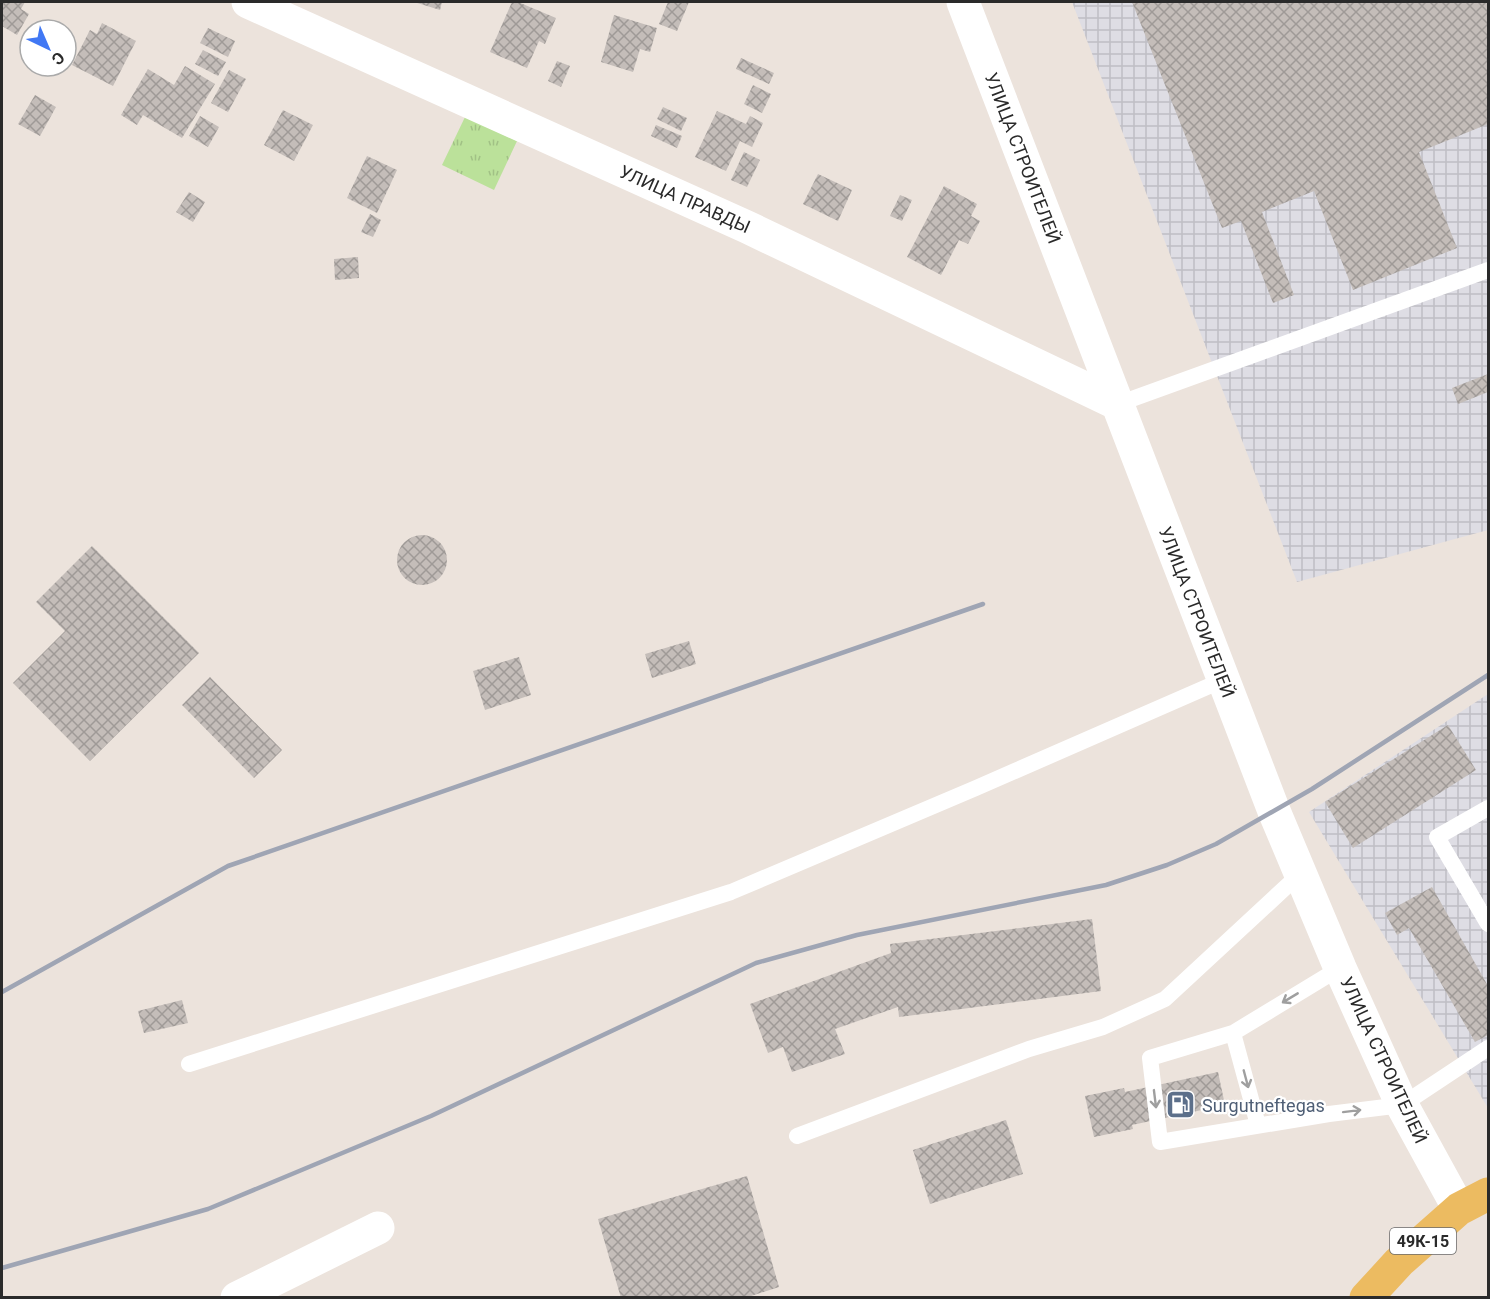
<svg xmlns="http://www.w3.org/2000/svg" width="1490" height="1299" font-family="Roboto,sans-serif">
<defs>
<pattern id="industrial-grid" width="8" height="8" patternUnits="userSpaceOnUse" patternTransform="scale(1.5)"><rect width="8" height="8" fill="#dedde4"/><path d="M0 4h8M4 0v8" fill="none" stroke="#bfbec4"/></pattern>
<pattern id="park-tufts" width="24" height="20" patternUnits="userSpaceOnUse" patternTransform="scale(1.5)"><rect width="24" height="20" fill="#bbe19a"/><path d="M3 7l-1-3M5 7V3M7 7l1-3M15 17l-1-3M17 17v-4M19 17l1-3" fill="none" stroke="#a1c185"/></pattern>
<pattern id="building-cross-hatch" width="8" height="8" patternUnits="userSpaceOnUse" patternTransform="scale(1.5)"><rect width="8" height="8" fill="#c4bdb9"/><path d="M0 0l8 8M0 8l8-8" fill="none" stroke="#9f9a97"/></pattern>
</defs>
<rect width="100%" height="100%" fill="#ece3dc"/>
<!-- industrial -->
<path fill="url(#industrial-grid)" d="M1072,2H1488V530L1297,582Z
M1488,694V1108L1309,812Z"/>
<!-- park -->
<path fill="url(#park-tufts)" d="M465,117L517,141L494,190L442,165Z"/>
<!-- building -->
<path fill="url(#building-cross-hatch)" d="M2,2H25L21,9L29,14L17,35L2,26Z
M414,2H442L440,10Z
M512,2H518L556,18L545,44L539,41L527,68L490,52Z
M668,2H689L677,31L659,24Z
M1132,2H1488V124L1419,152L1457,248L1353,290L1314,191L1262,212L1294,295L1273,303L1241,221L1222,228Z
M614,15L657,28L650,52L640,49L633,72L601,62Z
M102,23L136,41L113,86L72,65L90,30L97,34Z
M208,28L235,41L228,57L200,43Z
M203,50L226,62L218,76L195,64Z
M741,58L774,73L769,84L736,69Z
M557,61L570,66L561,87L548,81Z
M185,66L215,84L182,138L143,115L137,125L121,115L148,69L174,85Z
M229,70L246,79L228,112L211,103Z
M753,85L771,94L762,113L744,104Z
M35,95L56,107L40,136L18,124Z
M663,107L687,118L681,131L657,119Z
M283,110L313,125L294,161L264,145Z
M717,111L746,124L750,116L763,123L752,147L740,141L726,171L695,157Z
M200,116L219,127L208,147L189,136Z
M656,125L682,136L677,148L651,136Z
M744,152L760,160L747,187L731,180Z
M367,156L397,170L377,213L347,198Z
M818,174L852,190L838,221L803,204Z
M944,186L977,204L971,216L980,221L968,244L959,240L941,275L907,257Z
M189,192L205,202L193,222L176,212Z
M900,195L912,200L902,221L890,216Z
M370,214L381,220L373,237L361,232Z
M358,257L359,278L335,280L334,259Z
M1488,374V392L1458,404L1452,388Z
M397 560a25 25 0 1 1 50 0a25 25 0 1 1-50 0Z
M92,546L199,653L90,761L13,683L65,631L36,602Z
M689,641L696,664L652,678L645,654Z
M519,657L531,695L485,710L473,671Z
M210,677L282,750L254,778L182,705Z
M1448,725L1476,770L1353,848L1325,802Z
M1432,887L1488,986V1035L1475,1042L1409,928L1397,935L1385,913Z
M1092,919L1101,991L899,1017L898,1007L835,1029L845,1054L792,1072L783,1047L768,1053L750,1004L891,953L890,944Z
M182,1000L188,1023L144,1033L138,1011Z
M1218,1072L1225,1105L1132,1125L1133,1129L1094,1137L1085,1096L1124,1088L1125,1092Z
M1006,1120L1023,1174L930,1204L913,1150Z
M747,1176L779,1287L745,1298H621L598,1219Z"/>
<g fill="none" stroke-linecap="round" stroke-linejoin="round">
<!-- lane -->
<path stroke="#fff" stroke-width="16" d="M1118,404L1488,270
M1488,808L1437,837L1488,924
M1340,968L1233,1033L1150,1058L1160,1142L1329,1114L1402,1105L1488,1048
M1233,1033L1258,1125
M189,1064L731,892L976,788L1223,680
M797,1136L1029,1049L1103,1027L1165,999L1301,873"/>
<!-- street -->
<path stroke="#fff" stroke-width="33" d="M248,2L747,227L1118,404
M963,2L1274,811L1340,968L1402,1105L1459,1209
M237,1298L378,1228"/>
<!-- primary -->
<path stroke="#ecbb61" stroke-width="33" d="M1366,1298L1399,1262L1459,1209L1488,1194"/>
<!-- rail -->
<path stroke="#9fa5b4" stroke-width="4.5" d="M2,992L228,866L983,604
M2,1268L208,1209L431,1116L756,963L857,935L1106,885L1167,865L1216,844L1312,789L1488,675"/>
</g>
<!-- one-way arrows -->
<defs><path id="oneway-shaft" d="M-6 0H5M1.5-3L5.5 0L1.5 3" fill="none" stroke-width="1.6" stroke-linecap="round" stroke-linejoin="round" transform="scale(1.5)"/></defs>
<g stroke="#9f9f9f">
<use href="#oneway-shaft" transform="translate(1290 998) rotate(149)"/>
<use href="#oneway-shaft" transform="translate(1246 1079) rotate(75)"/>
<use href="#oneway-shaft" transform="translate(1155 1099) rotate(83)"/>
<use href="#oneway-shaft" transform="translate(1352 1111) rotate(-7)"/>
</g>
<!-- icons -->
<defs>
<symbol id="fuel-square" viewBox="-11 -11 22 22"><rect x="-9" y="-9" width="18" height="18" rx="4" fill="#5c6f8a" stroke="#fff"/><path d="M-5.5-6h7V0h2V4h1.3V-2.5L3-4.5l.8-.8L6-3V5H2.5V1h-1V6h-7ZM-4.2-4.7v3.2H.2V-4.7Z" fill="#fff"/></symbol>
</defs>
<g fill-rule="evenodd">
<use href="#fuel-square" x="1164" y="1088" width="33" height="33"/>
</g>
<g text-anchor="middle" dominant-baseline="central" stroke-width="4.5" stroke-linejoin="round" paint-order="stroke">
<!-- shield labels -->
<rect fill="#fff" stroke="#6a6a6a" stroke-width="1.5" x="1390" y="1228" width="66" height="26" rx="4.5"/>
<g font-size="16" font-weight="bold" fill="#2a2a2a">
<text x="1423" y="1241">49К-15</text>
</g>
<!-- street labels -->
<g font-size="18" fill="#2a2a2a" stroke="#fff">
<text transform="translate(1023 158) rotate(69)">УЛИЦА СТРОИТЕЛЕЙ</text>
<text transform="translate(685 199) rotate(24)">УЛИЦА ПРАВДЫ</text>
<text transform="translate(1197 612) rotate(69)">УЛИЦА СТРОИТЕЛЕЙ</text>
<text transform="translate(1384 1060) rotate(65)">УЛИЦА СТРОИТЕЛЕЙ</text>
</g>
<!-- service labels -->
<g font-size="18" fill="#4e5e75" stroke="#fff" text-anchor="start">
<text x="1202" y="1105">Surgutneftegas</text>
</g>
</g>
<!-- border -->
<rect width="1490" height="1299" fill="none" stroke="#2a2a2a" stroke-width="6"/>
<!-- north arrow -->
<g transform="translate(48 48) rotate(136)"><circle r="28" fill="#ffffff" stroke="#aaaaaa" stroke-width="1.5"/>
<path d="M0-4.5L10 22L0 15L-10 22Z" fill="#4178f4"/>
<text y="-9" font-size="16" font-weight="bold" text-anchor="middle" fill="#2a2a2a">С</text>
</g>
</svg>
